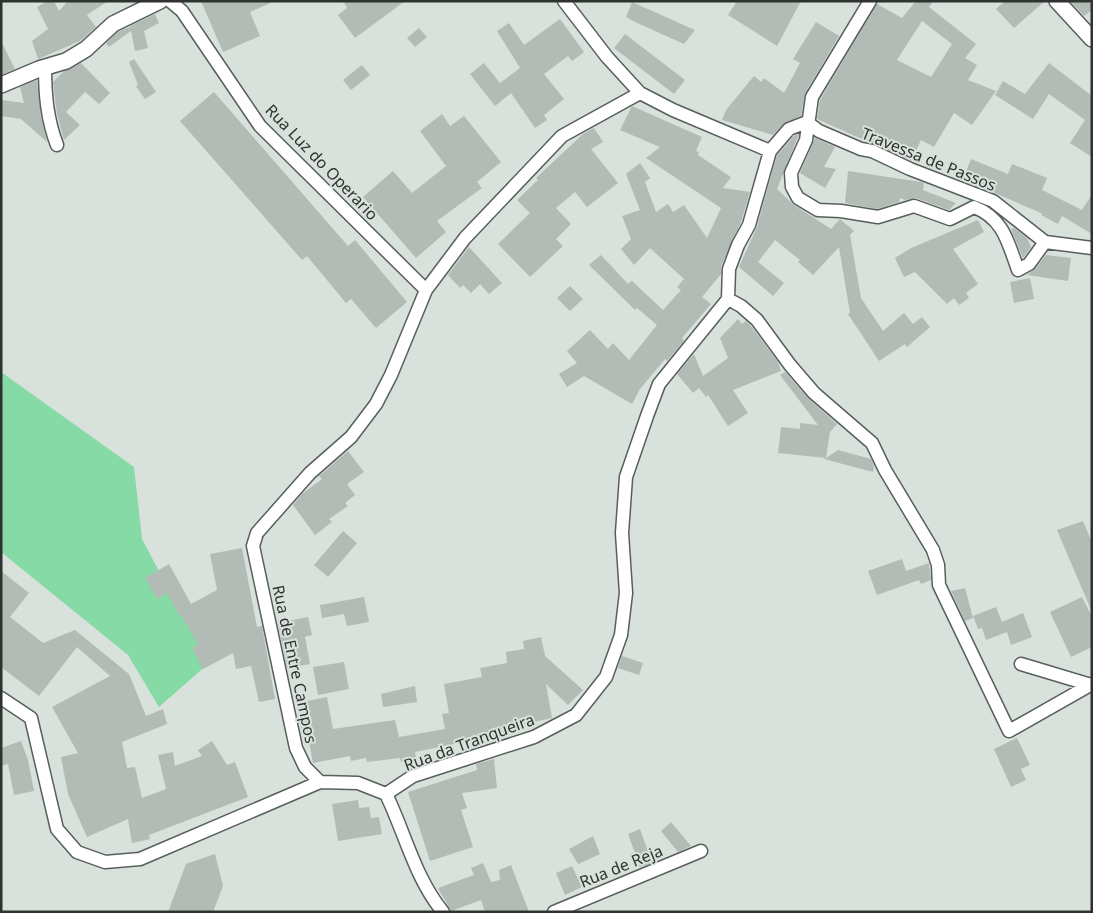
<svg xmlns="http://www.w3.org/2000/svg" width="1093" height="913" font-family="'Noto Sans',sans-serif">
<rect width="100%" height="100%" fill="#d8e1db"/>
<!-- green -->
<path fill="#86daa5" d="M1,372L134,467L142,539L162,577L218,655L159,707L128,655L1,552Z"/>
<!-- building -->
<path fill="#b2bbb5" fill-rule="evenodd" d="M48,1H54L59,11L68,1H108L87,15L96,27L80,41L38,59L32,41L48,29L37,7Z
M201,1H275L250,12L260,36L223,52Z
M343,1H405L355,38L338,15L347,8Z
M737,1H801L777,46L728,15Z
M916,1H933L929,7L976,44L965,58L977,65L968,80L996,91L972,125L954,113L934,147L921,140L911,161L817,119L820,100L877,4L902,18ZM922,21L952,44L931,77L897,60Z
M1005,1H1045L1014,28L996,9Z
M1070,1H1092V10L1084,16Z
M632,2L695,30L684,44L635,22L626,17Z
M155,14L159,23L144,31L148,48L135,51L131,31L109,47L106,43L118,32L129,27L130,29V26Z
M560,19L584,52L572,61L568,56L544,74L564,99L544,115L547,120L535,128L511,93L495,106L470,74L484,63L500,83L520,68L497,31L509,23L524,45Z
M816,22L839,36L805,93L801,116L786,122L773,135L722,120L726,110L754,76L761,82L764,78L784,93L800,63L793,59Z
M419,28L427,37L415,47L407,38Z
M625,34L685,80L674,94L614,48Z
M1,41L15,69L1,75Z
M134,59L156,92L145,99L136,86L138,85L129,62Z
M81,63L110,93L99,104L85,92L66,112L80,125L64,140L57,114L53,82L64,71Z
M1049,63L1092,96V157L1070,143L1085,120L1049,94L1033,119L995,95L1003,81L1025,94Z
M362,65L370,75L351,90L343,80Z
M37,80L41,117L47,142L21,119L1,116V100L24,103L20,87Z
M214,92L348,246L355,240L407,302L376,328L351,299L346,303L307,256L302,260L180,121Z
M632,106L702,137L696,151L699,152L698,155L731,177L723,188L750,192L741,222L721,266V274L702,297L711,304L682,338L684,341L667,361L665,359L640,389L632,404L584,376L567,387L559,374L577,363L567,351L590,330L608,349L613,343L629,360L657,325L637,308L635,310L589,265L601,255L628,284L632,281L663,310L681,290L677,287L684,279L650,248L634,265L621,249L631,239L622,216L640,210L626,174L640,163L650,178L645,182L656,212L668,204L673,212L684,205L707,238L721,208L646,158L660,147L620,130Z
M442,114L450,126L464,116L501,162L477,182L482,188L437,221L446,232L416,258L363,197L393,171L412,193L446,166L420,131Z
M594,128L603,142L591,149L618,183L587,207L575,192L556,208L571,224L556,239L563,246L530,277L498,244L530,213L517,200L538,180L536,178L583,134Z
M799,134L777,189L794,205L831,229L840,219L854,231L850,235L861,298L883,331L904,313L913,324L922,317L930,327L907,347L905,344L879,361L848,314L850,313L839,247L813,275L798,262L800,260L775,240L758,262L784,283L773,296L739,267L757,227L777,155L794,136Z
M815,138L835,147L824,167L836,169L825,188L800,173Z
M971,159L1008,174L1012,164L1047,178L1042,190L1082,210L1092,194V234L1062,216L1058,224L1041,215L1043,214L963,179Z
M848,171L921,182L924,183L923,190L956,203L949,210L916,198L905,200L900,198L899,202L877,209L845,203Z
M978,220L984,232L953,249L978,284L966,293L969,298L959,305L954,298L947,304L915,272L904,277L895,258L911,248Z
M1014,228L1027,238L1031,247L1023,258L1011,229Z
M469,247L502,283L489,294L480,284L471,293L463,285L460,288L448,275Z
M1046,255L1071,258L1068,281L1027,275L1035,269Z
M1030,278L1034,299L1014,303L1010,282Z
M570,286L583,299L570,311L557,298Z
M738,319L742,324L746,321L751,326L778,362L781,371L733,390L748,413L728,426L708,395L706,397L699,388L693,393L677,374L694,354L703,376L728,358L720,338Z
M785,372L809,399L837,424L830,432L826,458L838,450L871,459L874,466L873,472L824,459L826,458L778,453L781,427L800,429V423L818,425L780,375Z
M348,451L364,472L347,484L355,495L345,503L348,506L329,519L332,522L315,535L293,505L302,494L322,479L319,476Z
M1083,521L1092,543V612L1057,530Z
M343,531L357,543L328,577L314,565Z
M242,548L257,627L262,626L275,699L259,702L251,666L236,669L233,653L203,669L192,648L198,644L181,615L180,616L167,593L157,599L145,578L169,564L191,604L217,590L210,554Z
M902,559L906,571L929,563L931,580L921,584L919,580L877,595L868,571Z
M1,571L29,593L10,617L43,643L75,630L129,674L146,716L163,709L167,724L122,742L127,768L135,767L142,798L166,789L158,755L173,752L175,766L202,756L198,750L212,741L227,765L235,762L248,797L149,835L150,839L132,843L128,819L87,837L68,794L61,757L78,753L52,707L110,676L77,647L39,696L1,667Z
M965,588L973,618L965,621L951,591Z
M364,597L369,622L347,626L344,614L322,618L320,605Z
M1082,597L1092,617V647L1071,657L1050,612Z
M996,607L1002,622L1023,613L1032,637L1011,645L1007,632L986,640L982,628L978,629L973,616Z
M308,617L312,635L305,637L310,664L287,668L278,623Z
M541,637L545,656L583,690L568,705L546,684L552,718L507,728L508,733L415,752L416,759L401,762L400,758L367,762L366,758L351,761L350,756L313,763L307,731L302,732L297,703L327,697L333,729L395,720L399,737L445,729L442,714L449,713L444,684L482,677L480,668L507,663L506,652L524,649L523,641Z
M622,656L643,663L639,675L618,668Z
M344,662L349,689L318,695L313,667Z
M415,686L417,702L383,707L381,694Z
M1017,738L1030,765L1021,769L1026,780L1011,787L994,749Z
M21,741L28,760L34,791L14,795L8,764L1,766V748Z
M494,759L497,788L462,793L467,808L461,810L473,847L430,861L408,792L477,770L476,764Z
M358,800L359,808L369,807L371,818L379,817L382,834L338,841L332,804Z
M671,822L691,846L678,852L661,831Z
M640,829L652,863L640,867L628,834Z
M593,836L600,854L578,864L569,849Z
M215,854L223,886L213,912H168L186,864Z
M483,863L491,882L500,880L499,870L511,865L529,912H485L481,900L451,911L438,888L474,875L471,868Z
M572,866L582,887L565,895L556,873Z"/>
<g fill="none" stroke-linecap="round" stroke-linejoin="round">
<defs>
<path id="minor" d="M170,1L182,11L260,126L426,290
M564,1L607,57L640,93L673,110L770,151
M870,1L812,97L806,140L791,173L792,187L798,198L818,210L841,211L878,217L914,206L950,219L974,207C1003,218 1008,242 1018,270L1029,264L1045,242
M45,67C45,94 47,119 57,145
M807,122L819,131L861,149L872,151L910,169L993,201L1045,242L1092,248
M728,299L741,306L757,320L790,365L814,393L872,443L885,470L933,550L938,565L939,585L1009,731L1092,684
M1021,664L1091,685
M1,698L31,718L57,829L77,852L105,862L140,859L320,782L358,783L386,794
M320,782L305,767L296,748L253,546L257,533L310,473L351,437L376,404L391,375L426,290L465,238L562,136L640,93
M386,794L413,776L534,737L576,715L606,677L621,635L626,593L622,533L626,477L647,416L659,384L728,299L729,269L738,245L749,225L770,151L789,129L807,122
M386,794C405,833 415,878 443,912
M554,912L701,851"/>
<path id="tertiary" d="M1057,1L1092,39
M1,85L39,69L66,61L86,49L113,24L160,1"/>
</defs>
<!-- minor casing -->
<use href="#minor" stroke="#575f59" stroke-width="15"/>
<!-- tertiary casing -->
<use href="#tertiary" stroke="#575f59" stroke-width="18"/>
<!-- minor -->
<use href="#minor" stroke="#fff" stroke-width="12"/>
<!-- tertiary -->
<use href="#tertiary" stroke="#fff" stroke-width="15"/>
</g>
<g text-anchor="middle" dominant-baseline="central" stroke-width="4" stroke-linejoin="round" paint-order="stroke">
<!-- street labels -->
<g font-size="16" fill="#2f3330" stroke="#d8e1db">
<text transform="translate(929 159) rotate(22)">Travessa de Passos</text>
<text transform="translate(322 162) rotate(46)">Rua Luz do Operario</text>
<text transform="translate(295 664) rotate(78)">Rua de Entre Campos</text>
<text transform="translate(469 742) rotate(-20)">Rua da Tranqueira</text>
<text transform="translate(621 866) rotate(-22)">Rua de Reja</text>
</g>
</g>
<!-- border -->
<rect width="1093" height="913" fill="none" stroke="#2f3330" stroke-width="5"/>
</svg>
